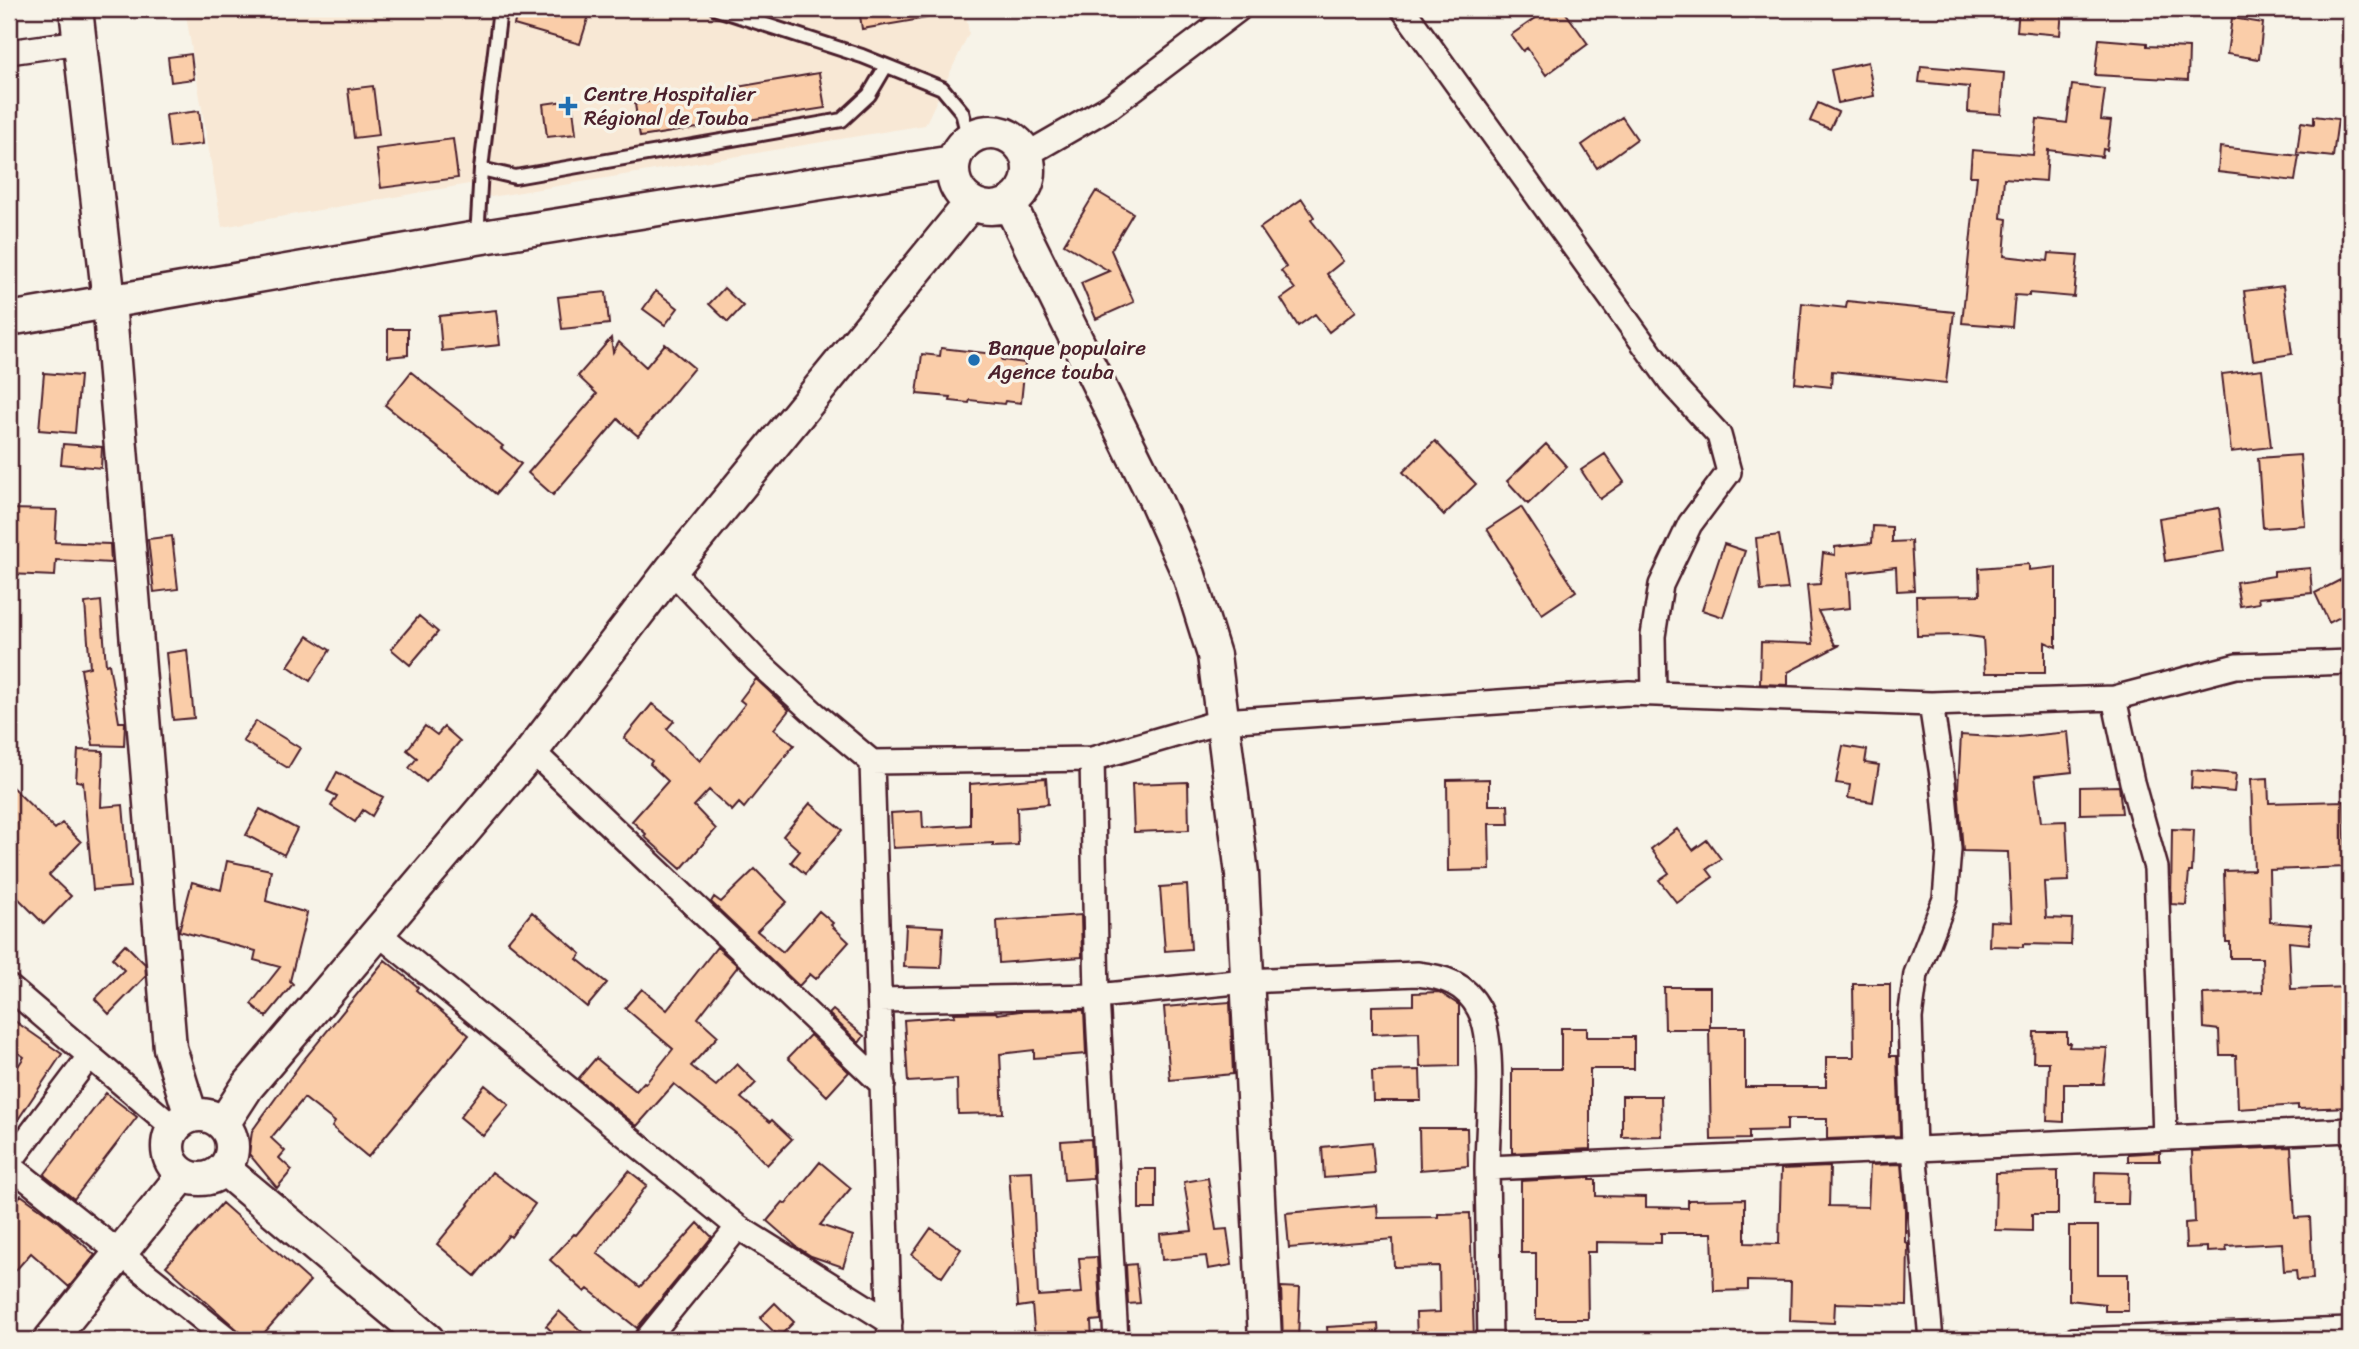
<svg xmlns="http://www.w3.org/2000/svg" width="2359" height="1349" font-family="Sriracha,sans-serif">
<rect width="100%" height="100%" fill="#f7f3e8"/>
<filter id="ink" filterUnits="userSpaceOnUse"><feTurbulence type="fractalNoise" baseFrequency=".0143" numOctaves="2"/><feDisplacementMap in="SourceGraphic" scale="14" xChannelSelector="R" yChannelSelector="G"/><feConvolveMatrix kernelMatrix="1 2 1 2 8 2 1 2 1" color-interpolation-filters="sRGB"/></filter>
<g filter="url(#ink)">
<!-- built -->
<path fill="#f8e8d5" d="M185,9H965L969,33L925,125L491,197L469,184L222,227Z"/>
<!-- building -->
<path fill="#facda9" stroke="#4a1f2b" stroke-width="2" d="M518,9H591L580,44L514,25Z
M859,9H927V18L862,29Z
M1549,9H1563L1588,44L1546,75L1527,48L1523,51L1511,35Z
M2019,9H2062L2060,35L2017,31Z
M2232,18L2263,23L2259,59L2227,54Z
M2099,39L2147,43V46L2189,48L2188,80L2095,75Z
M191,54L194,79L171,82L168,57Z
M1868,62L1874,96L1838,103L1831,70Z
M1921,66L2004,73L2001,114L1968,112L1969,87L1919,82Z
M819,73L825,108L640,137L635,104L731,90V88Z
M2072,85L2105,89L2101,120L2111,121L2107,150L2103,149L2102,157L2048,150L2046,181L2004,178L2001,218L2007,219L2004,256L2048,261L2049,253L2078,255L2074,297L2029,293V296L2015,295L2012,327L1962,323L1977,176H1970L1972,150L2033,155L2037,119L2067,123Z
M373,86L379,135L354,138L348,89Z
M572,100L576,134L547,137L543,104Z
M1818,103L1838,112L1830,129L1810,121Z
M199,111L203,144L170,148L166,115Z
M2314,116L2338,119L2333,157L2297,153L2301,122L2314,124Z
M1622,117L1637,139L1597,168L1582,145Z
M453,139L458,178L381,188L376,149Z
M2220,147L2299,156L2295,181L2218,172Z
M1096,191L1133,213L1111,250L1134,302L1096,319L1081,283L1109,271L1064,244Z
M1302,199L1314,217L1311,220L1343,261L1327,274L1356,311L1329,332L1315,314L1298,326L1281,299L1295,289L1281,271L1286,267L1260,228Z
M2283,286L2292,354L2253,360L2244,291Z
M724,288L743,306L728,322L709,304Z
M656,291L678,308L665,325L643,309Z
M606,292L609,324L562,329L558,297Z
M1847,301L1954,312L1946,383L1832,371L1831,387L1795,383L1802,303L1846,308Z
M496,310L500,345L442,351L439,316Z
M388,329H408V355L388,357Z
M611,338L613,352L619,342L646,367L665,344L694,368L638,436L618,419L553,495L528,473L597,394L578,376Z
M941,348L1003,355L1002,360L1025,363L1021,403L1005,401L1004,404L970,400L969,403L950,401L951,397L917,394L922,354L940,356Z
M2262,369L2271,447L2231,452L2222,374Z
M411,372L503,446L501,448L521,464L496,494L385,405Z
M44,373L80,376L75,433L39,430Z
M1435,441L1476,484L1444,515L1403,472Z
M63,444L102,447L101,468L61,464Z
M1546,444L1567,467L1528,504L1507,481Z
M1605,454L1624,482L1600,499L1581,470Z
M2300,455L2305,525L2263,528L2258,458Z
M1521,507L1576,591L1542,614L1487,529Z
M2219,508L2225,551L2165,561L2159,518Z
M9,509L57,510L55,542L110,544L111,563L56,560L55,576L9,574Z
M1873,526L1892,527V542L1911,541L1914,590L1897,591L1896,567L1848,573L1850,608L1818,611L1835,645H1840L1788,672V685L1760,684L1761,642L1813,644L1807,585L1820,584L1823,553L1835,555V547L1872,543Z
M1779,535L1788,589L1761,591L1756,538Z
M172,536L178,589L154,592L148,539Z
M1724,544L1745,551L1723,617L1702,610Z
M2029,564V570L2056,567V647L2045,642V673H1985L1983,638L1961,635L1917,636L1916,596L1980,595L1979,568Z
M2310,568L2312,593L2258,598L2259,603L2240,606L2236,582L2274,576V571Z
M2350,575V612L2329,623L2315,593Z
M101,601L106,665L109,664L119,722H125L124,746L93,745L81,669L90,667L85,603Z
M419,616L438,632L410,665L391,649Z
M308,636L330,650L310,681L288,666Z
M187,650L194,718L173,720L166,653Z
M756,679L789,710L774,729L794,745L744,808L739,803L732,811L709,790L694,806L716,829L681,869L644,836L646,834L632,821L668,781L650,764L652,761L624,738L652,704L674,721L667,729L700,761L745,704L740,700Z
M256,721L300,748L288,768L243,741Z
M425,726L437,735L444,727L460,741L426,782L409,768L417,758L407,750Z
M2068,732L2072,772L2035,776L2041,822L2066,821L2069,881L2044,882L2046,918L2072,919L2071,945L2023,944V947L1989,946L1990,921L2011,922L2008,852L1963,851L1958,789L1961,735L2008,738Z
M1843,746L1867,750L1865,763L1879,765L1873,802L1848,798L1850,785L1836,783Z
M78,750L103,751L101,807L123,805L130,887L93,890L83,782L76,781Z
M2192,770L2236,774L2234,792L2191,788Z
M337,772L383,797L372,816L363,810L355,822L331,806L337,796L327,791Z
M1046,778L1048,804L1017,807L1018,845L993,846V843L893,848L891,813L922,811L923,828L970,825V784Z
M2268,778L2269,803L2344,801L2346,867L2269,870L2270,922L2311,925L2309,944L2289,942L2291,989L2350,987V1107L2298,1109V1105L2238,1109L2236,1055H2220L2219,1030L2204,1028L2203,994L2263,992L2262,958H2230V942H2226L2224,871L2254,870L2251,779Z
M1489,779V805H1508L1509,824H1489L1490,870L1448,871L1447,780Z
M1188,782L1189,830L1134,832L1132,784Z
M9,784L55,829L62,823L81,842L49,875L71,896L44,924L9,889Z
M2119,786L2122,813L2080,814V787Z
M810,803L842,830L805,874L791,862L800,851L783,836Z
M260,809L297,829L284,855L246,835Z
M1677,829L1693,850L1707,840L1721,859L1707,869L1713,877L1677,903L1659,880L1669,873L1651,849Z
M2172,829L2194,830L2192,872H2189L2186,905L2171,904Z
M227,861L271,870L266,901L307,913L290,981L293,984L266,1017L251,1004L280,967L254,960L256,951L179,931L192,882L221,890Z
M755,869L787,902L757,931L783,952L819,911L833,923L831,925L849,942L816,979L810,974L799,986L711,902L714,897L721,902Z
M1187,885L1191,949L1165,951L1160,887Z
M532,912L581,954L577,959L607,983L587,1007L508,941Z
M1081,915L1082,957L999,963L997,921Z
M906,925L943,927L941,968L904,967Z
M125,944L145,964L146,976L109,1014L95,999L124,970L112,958Z
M717,947L738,966L698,1018L718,1036L691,1066L716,1086L737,1064L756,1083L741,1098L770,1122L772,1120L792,1139L767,1165L738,1135L674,1084L637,1126L578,1079L596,1058L636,1091L644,1082L646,1083L673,1049L625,1008L642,989L667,1010Z
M385,960L418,987L416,990L469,1035L368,1157L332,1127L335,1122L304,1098L271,1138L285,1151L279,1158L292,1170L277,1188L249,1154L252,1131L301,1063Z
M1853,984H1890V1056H1897L1900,1136L1827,1139V1119H1787V1130L1749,1131V1139L1711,1140L1709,1029H1665L1664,987H1710V1027H1745V1087H1826V1057H1854Z
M1439,992L1459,1005V1066L1420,1067L1419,1032L1372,1034V1006L1413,1005V993Z
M1230,1002L1233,1074L1170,1080L1164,1007Z
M833,1010L864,1036L859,1043L829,1014Z
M1084,1010L1086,1054L1034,1058V1050L1000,1054L1003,1113L958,1114L957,1079L908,1082L904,1020L955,1016L954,1013L996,1012L997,1014L1020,1011Z
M9,1017L62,1054L9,1133V1080L24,1057L9,1046Z
M1561,1028H1587V1037H1634V1069H1590V1149L1512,1153V1069H1561Z
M2034,1032H2067V1043H2070L2069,1047L2107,1048L2103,1084H2064V1122L2047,1121L2049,1062H2033Z
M810,1035L849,1072L827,1096L788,1058Z
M1420,1070L1421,1101H1373L1372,1071Z
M485,1085L509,1105L483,1136L460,1117Z
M106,1093L137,1117L74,1199L44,1175Z
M1622,1096H1661L1662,1136L1622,1137Z
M1419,1128H1467L1468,1166L1420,1170Z
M1091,1139L1093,1178L1064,1180L1061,1141Z
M1372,1142L1375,1174L1324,1178L1322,1147Z
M2291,1147L2295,1218L2310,1217L2313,1279L2297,1280L2296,1270L2284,1271L2282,1243L2226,1246L2227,1251L2207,1252V1247L2186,1248L2185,1223L2195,1222L2192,1151Z
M2160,1152V1161H2128V1154Z
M820,1162L851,1188L820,1225L853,1236L843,1267L811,1256L797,1247L767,1221L783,1202L786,1204Z
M1901,1164L1905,1210V1242L1908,1243V1245L1907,1305L1835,1303L1834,1323L1790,1321L1791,1282L1748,1281V1290L1714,1291L1712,1233H1661V1243L1596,1242V1252H1587L1588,1319H1536V1253H1521V1181L1590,1177V1180H1596V1196L1646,1197V1207L1688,1208V1200L1745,1199V1243L1779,1244L1781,1169L1830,1167L1829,1206L1868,1207L1870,1165Z
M1139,1169H1156V1209H1139Z
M629,1171L647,1185L597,1253L640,1287L698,1223L712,1237L637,1328L588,1289L585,1292L550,1260L574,1234L576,1235Z
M1032,1171L1038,1296L1082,1293L1079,1258L1097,1257L1101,1320L1091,1321L1092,1340H1035L1032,1305L1018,1307L1009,1172Z
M2058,1171V1214H2032V1231L1995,1230L1996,1173Z
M492,1172L535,1204L511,1237L509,1235L475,1276L437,1244L469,1205L468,1204Z
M2095,1172L2129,1173L2128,1204H2094Z
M1208,1178L1216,1230L1227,1229L1232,1265L1208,1269L1206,1256L1162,1260L1160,1234L1192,1231L1184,1182Z
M21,1195L57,1221L95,1255L69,1287L31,1253L9,1278V1209Z
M222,1203L310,1281L258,1340H249L166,1266Z
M1377,1205L1378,1218L1438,1217V1214L1470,1213L1474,1340H1417L1416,1313L1440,1312L1439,1266L1394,1267L1393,1239L1289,1248L1286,1213Z
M2069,1226H2098V1274H2128V1311H2105V1304L2069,1300Z
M931,1228L961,1249L942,1277L912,1255Z
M1136,1264L1140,1303L1128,1304L1126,1265Z
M1281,1287L1300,1288L1298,1340H1283Z
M775,1303L794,1322L779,1337L760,1318Z
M559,1311L591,1340H561L546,1326Z
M1378,1324L1379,1340H1328L1327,1327Z"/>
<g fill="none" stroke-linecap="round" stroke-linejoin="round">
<defs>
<path id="lane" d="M717,9L862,56L942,88L962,112L969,140
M481,169L515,177L842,120L869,95L886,66
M477,238L481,169L500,9"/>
<path id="street" d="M1403,9L1674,386L1719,435L1729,472L1690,524L1661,585L1653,636L1654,694
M9,52L80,42
M1026,155L1111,106L1239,9
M671,570L757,661L815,714L872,762L890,1340
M2114,698L2132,782L2156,868L2165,1138
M1931,704L1943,782L1949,849L1945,899L1916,974L1910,1018L1914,1149L1931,1340
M532,751L883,1085
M1092,759L1097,996L1116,1340
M872,762L1092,759L1223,721L1629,693L1931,704L2114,698L2236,666L2350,662
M378,933L738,1227L890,1322
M9,987L174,1128
M879,1000L1097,996L1246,981L1417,974C1444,977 1465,983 1479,1009C1497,1044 1487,1127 1487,1169C1488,1226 1489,1283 1490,1340
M9,1163L89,1057
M9,1165L229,1340
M1487,1168L2350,1130
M646,1340L738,1227
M2074,1340L2350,1330"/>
<path id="secondary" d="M76,9L109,301L170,1048L191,1116
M953 170a38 38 0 1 1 76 0a38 38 0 1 1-76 0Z
M1009,203L1155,499L1189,575L1214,655L1242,874L1265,1340
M9,319L477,238L953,162
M168 1147a32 32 0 1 1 64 0a32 32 0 1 1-64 0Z
M223,1124L247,1087L532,751L671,570L971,203
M224,1169L428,1340
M50,1340L183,1175"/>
</defs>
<!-- lane casing -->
<use href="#lane" stroke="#4a1f2b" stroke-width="18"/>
<!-- street casing -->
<use href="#street" stroke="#4a1f2b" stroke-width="28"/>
<!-- secondary casing -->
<use href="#secondary" stroke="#4a1f2b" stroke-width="37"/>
<!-- lane -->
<use href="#lane" stroke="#f7f3e8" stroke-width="12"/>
<!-- street -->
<use href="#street" stroke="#f7f3e8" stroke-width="23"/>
<!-- secondary -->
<use href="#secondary" stroke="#f7f3e8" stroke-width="32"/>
</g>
</g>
<!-- markers -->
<g fill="#1f6fb2" stroke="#f7f3e8" stroke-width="2.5">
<path d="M564.5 95.5h7v7h7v7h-7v7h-7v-7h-7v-7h7z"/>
<circle cx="974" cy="360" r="7"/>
</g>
<g text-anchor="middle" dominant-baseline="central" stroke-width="7" stroke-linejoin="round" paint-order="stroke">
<!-- poi labels -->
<g font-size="21" fill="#4a1f2b" stroke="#f7f3e8" text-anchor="start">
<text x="584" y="94">Centre Hospitalier<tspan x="584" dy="24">Régional de Touba</tspan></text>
<text x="988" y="348">Banque populaire<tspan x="988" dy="24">Agence touba</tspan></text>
</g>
</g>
<!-- margin -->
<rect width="2359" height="1349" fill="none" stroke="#f7f3e8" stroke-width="35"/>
<rect x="18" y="18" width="2324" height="1314" fill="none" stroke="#4a1f2b" stroke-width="2.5" filter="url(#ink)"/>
</svg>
